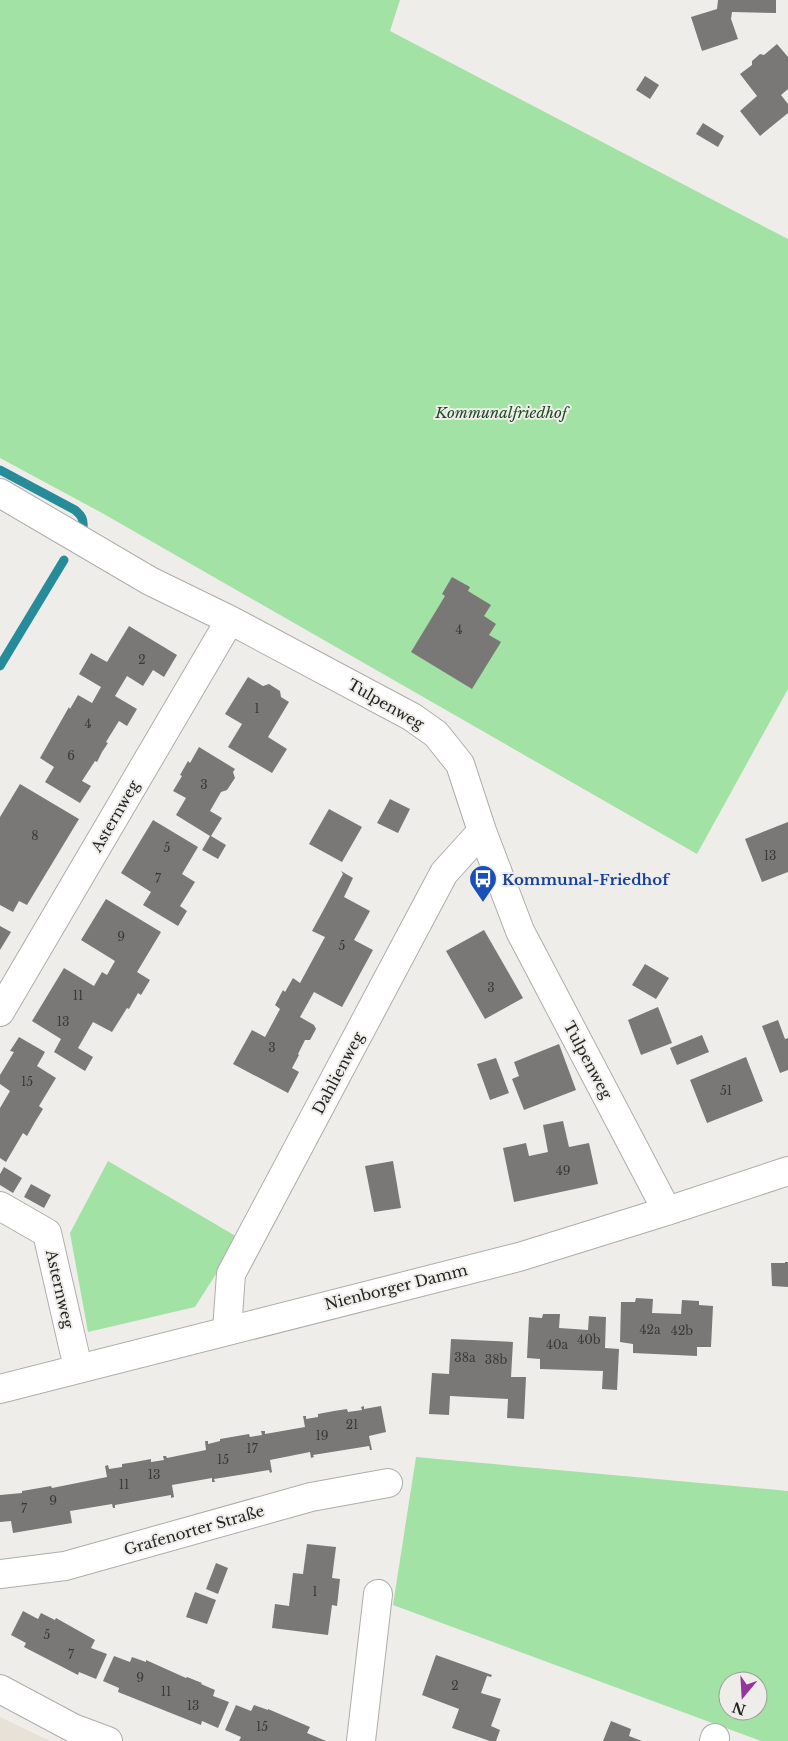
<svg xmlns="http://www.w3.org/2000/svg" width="788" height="1741" font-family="'Libre Baskerville',serif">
<rect width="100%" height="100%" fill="#efedea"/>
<!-- built -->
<path fill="#e8e1d8" d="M0,1717L50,1741H0Z"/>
<!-- green -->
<path fill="#a3e2a5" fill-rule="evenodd" d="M0,0H400L390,31L788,239V689L697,854L102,513L0,458Z
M108,1161L239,1238L195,1307L88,1332L70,1233Z
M416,1457L788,1491V1741H761L393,1605ZM728,1681H758V1711H728Z"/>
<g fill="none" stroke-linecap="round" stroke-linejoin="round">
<!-- stream -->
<path stroke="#268c9a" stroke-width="9" d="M0,470L75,510C81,515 84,519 83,527
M0,666L64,560"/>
</g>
<!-- building -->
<path fill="#7a7876" d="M718,0H776V13L732,12L731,19L738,39L702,51L691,17L717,9Z
M777,44L788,57V89L781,95L788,104V113L760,136L740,111L757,96L740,74L752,65V61L760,54L764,55Z
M645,76L659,85L650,99L636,90Z
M703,123L724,136L718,147L696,134Z
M452,577L470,587L468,591L491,605L484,616L496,624L489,635L501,642L472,689L411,652L445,596L442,594Z
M129,626L177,655L164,677L153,670L143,686L127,676L115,696L137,709L127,726L119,721L106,742L108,743L102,752L97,762L95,761L82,781L91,786L80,803L45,782L54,767L40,758L69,707L70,709L78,695L92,703L101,687L79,674L91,653L107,662Z
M248,677L263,686L269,684L280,691L281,697L289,702L268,737L287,749L272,773L228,747L242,724L225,714Z
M199,747L235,769L233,772L235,778L227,790L221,792L210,811L222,818L211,836L226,845L218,859L202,850L210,836L176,815L186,798L173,791L182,776L180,775L188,761L190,763Z
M20,784L79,819L27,905L19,901L13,912L0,905V817Z
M390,799L410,809L398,833L377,823Z
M329,809L362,827L342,862L309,844Z
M153,820L198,847L182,874L195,882L180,906L187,911L178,926L143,905L151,892L121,873Z
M788,822V872L762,882L745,839Z
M341,871L353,878L344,897L370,911L354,940L373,950L342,1007L314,992L300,1017L314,1025L316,1029L310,1040H305L298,1054L299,1055L292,1068L299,1072L288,1093L233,1064L252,1030L265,1037L280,1009L275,1005L283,990L285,992L293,978L300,983L325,937L312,931L343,874Z
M106,899L161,932L137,972L150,980L141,995L138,993L129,1009L127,1008L112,1032L93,1022L78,1048L93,1057L85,1071L54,1052L61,1039L32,1021L64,968L94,986L102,972L107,975L115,961L81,940Z
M0,926L11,932L0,950Z
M484,930L523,998L485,1019L446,951Z
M645,964L669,978L656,999L632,985Z
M658,1007L672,1043L641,1055L628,1020Z
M778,1020L785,1039L788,1038V1070L780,1073L762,1026Z
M702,1035L709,1052L677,1065L670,1048Z
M19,1037L45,1052L37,1066L56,1078L39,1106L43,1109L35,1122L27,1136L23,1133L6,1162L0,1158V1108L10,1091L0,1084V1075L14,1052L10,1051Z
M559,1044L576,1090L524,1110L512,1079L519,1076L514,1062Z
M746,1057L763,1101L707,1123L690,1080Z
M496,1058L509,1093L490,1100L477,1064Z
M563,1121L569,1147L589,1143L598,1184L514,1202L503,1148L526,1143L529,1156L548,1152L543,1125Z
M393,1161L401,1208L374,1212L365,1166Z
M4,1167L22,1178L13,1193L0,1185V1174Z
M31,1184L51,1195L44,1208L24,1197Z
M785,1262H788V1287L772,1286L771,1263H785Z
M636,1298L653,1299L652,1313L681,1314L682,1300L699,1301V1305L713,1306L711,1347H697V1356L633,1353V1344L620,1342L621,1302H635Z
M543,1314H560L559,1328L574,1329L588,1330L589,1316L606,1317L605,1348L619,1349L617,1390L602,1389L603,1371L540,1369V1359L527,1358L529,1317L542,1318Z
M451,1339L513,1342L511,1377H526L524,1419L507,1418L508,1399L450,1396L449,1415L429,1414L432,1373L449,1374Z
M364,1406V1409L381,1406L386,1432L369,1436L372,1450H370L369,1446L313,1455L314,1457L311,1458L310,1452L270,1460L272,1472L270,1473L269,1470L214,1479L215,1482H212V1478L172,1485L174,1497L171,1498V1495L115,1505V1508H113L112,1504L70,1511L72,1523L13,1533L11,1521L0,1522V1495L22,1493V1491L51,1486L52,1488L107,1477L105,1466L108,1465L109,1469L122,1467V1464L135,1462L151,1459V1462L164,1460L163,1456H166L167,1458L206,1450L205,1441H208V1444L220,1441V1439L249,1434L250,1437L262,1435L261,1431H265V1434L305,1427L303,1416H306V1419L318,1417V1414L334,1411L347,1409L348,1412L362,1410L361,1407Z
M307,1544L336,1547L332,1578L340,1579L337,1606L332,1605L328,1635L272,1628L275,1604L289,1606L293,1573L303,1574Z
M216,1563L228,1568L218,1594L206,1589Z
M195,1592L216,1600L207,1624L186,1617Z
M23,1611L38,1619L41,1613L55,1620L56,1618L95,1640L91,1648L107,1654L96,1679L79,1672L78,1675L24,1647L26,1643L11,1635Z
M436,1655L492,1675L491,1677L487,1676L481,1693L501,1699L491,1726L500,1730L496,1741H490L452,1728L459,1709L422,1695Z
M114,1656L130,1662L132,1657L146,1662V1660L186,1678L187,1677L202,1683L201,1684L215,1690L213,1696L229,1702L218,1728L202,1721L201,1725L118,1692L119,1688L103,1681Z
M236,1705L251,1711L254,1705L268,1710V1709L310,1727L307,1733L326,1741H239L241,1737L225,1730Z
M611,1721L631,1729L629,1736L642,1741H603Z"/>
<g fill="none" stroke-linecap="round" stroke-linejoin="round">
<defs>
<path id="minor" d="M0,493L150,581L230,620L412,717L436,734L460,764L482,831L520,931L667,1211
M0,1012L230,620
M0,1206L47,1233L78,1368
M227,1330L231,1274L444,873L482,831
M0,1389L519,1257L667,1211L788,1171
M0,1574L65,1566L311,1497L388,1483
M0,1689L73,1728L108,1741
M361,1741L378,1594
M714,1741L715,1738"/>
</defs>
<!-- minor casing -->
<use href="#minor" stroke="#afadab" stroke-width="30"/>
<!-- minor -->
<use href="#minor" stroke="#fff" stroke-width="28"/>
</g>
<!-- icons -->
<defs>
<symbol id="bus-pin" viewBox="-11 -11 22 30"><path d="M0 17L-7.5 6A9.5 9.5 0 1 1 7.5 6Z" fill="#1a4fb4" stroke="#efedea"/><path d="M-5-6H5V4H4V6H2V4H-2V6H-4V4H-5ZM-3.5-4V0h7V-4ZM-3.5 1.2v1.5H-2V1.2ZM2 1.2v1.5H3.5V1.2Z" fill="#fff"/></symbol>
</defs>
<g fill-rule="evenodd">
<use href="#bus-pin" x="467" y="863" width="32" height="43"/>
</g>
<g text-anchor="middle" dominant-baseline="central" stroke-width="4" stroke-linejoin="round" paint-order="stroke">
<!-- number labels -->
<g font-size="12" fill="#3a3938">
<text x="459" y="629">4</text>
<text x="142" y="659">2</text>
<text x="257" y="708">1</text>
<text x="88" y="723">4</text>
<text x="71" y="755">6</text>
<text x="204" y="784">3</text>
<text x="35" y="835">8</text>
<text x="167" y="847">5</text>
<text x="770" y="855">13</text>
<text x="158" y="878">7</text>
<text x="121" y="936">9</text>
<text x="342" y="945">5</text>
<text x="491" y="987">3</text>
<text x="78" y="995">11</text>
<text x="63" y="1021">13</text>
<text x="272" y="1047">3</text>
<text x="27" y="1081">15</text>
<text x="726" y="1090">51</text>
<text x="563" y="1170">49</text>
<text x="650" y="1329">42a</text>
<text x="682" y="1330">42b</text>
<text x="589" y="1339">40b</text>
<text x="557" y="1344">40a</text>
<text x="465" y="1357">38a</text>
<text x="496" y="1359">38b</text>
<text x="352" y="1424">21</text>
<text x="322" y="1435">19</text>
<text x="252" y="1448">17</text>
<text x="223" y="1459">15</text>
<text x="154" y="1474">13</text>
<text x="124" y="1484">11</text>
<text x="53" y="1500">9</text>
<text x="24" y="1508">7</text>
<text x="315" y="1591">1</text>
<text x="47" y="1634">5</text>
<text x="71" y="1654">7</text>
<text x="140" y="1677">9</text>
<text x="455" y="1685">2</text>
<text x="166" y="1691">11</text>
<text x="193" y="1705">13</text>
<text x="262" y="1726">15</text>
</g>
<!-- park labels -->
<g font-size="15" font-style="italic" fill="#1b4c20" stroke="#efedea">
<text x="501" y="412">Kommunalfriedhof</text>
</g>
<!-- street labels -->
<g font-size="15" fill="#252423" stroke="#efedea">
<text transform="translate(386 704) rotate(30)">Tulpenweg</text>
<text transform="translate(115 816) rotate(-60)">Asternweg</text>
<text transform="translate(588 1060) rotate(62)">Tulpenweg</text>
<text transform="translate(338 1073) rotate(-62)">Dahlienweg</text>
<text transform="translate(396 1287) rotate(-14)">Nienborger Damm</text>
<text transform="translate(60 1289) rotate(77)">Asternweg</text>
<text transform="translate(194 1530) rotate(-16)">Grafenorter Straße</text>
</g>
<!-- transit labels -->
<g font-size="15" font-weight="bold" fill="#164399" stroke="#efedea" text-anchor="start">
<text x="502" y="879">Kommunal-Friedhof</text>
</g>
</g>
<!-- north arrow -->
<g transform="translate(743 1696) rotate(198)"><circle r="24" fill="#efedea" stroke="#9e9d9a"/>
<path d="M0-4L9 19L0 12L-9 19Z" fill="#96349c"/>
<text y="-8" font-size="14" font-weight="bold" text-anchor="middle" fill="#252423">N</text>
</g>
</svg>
